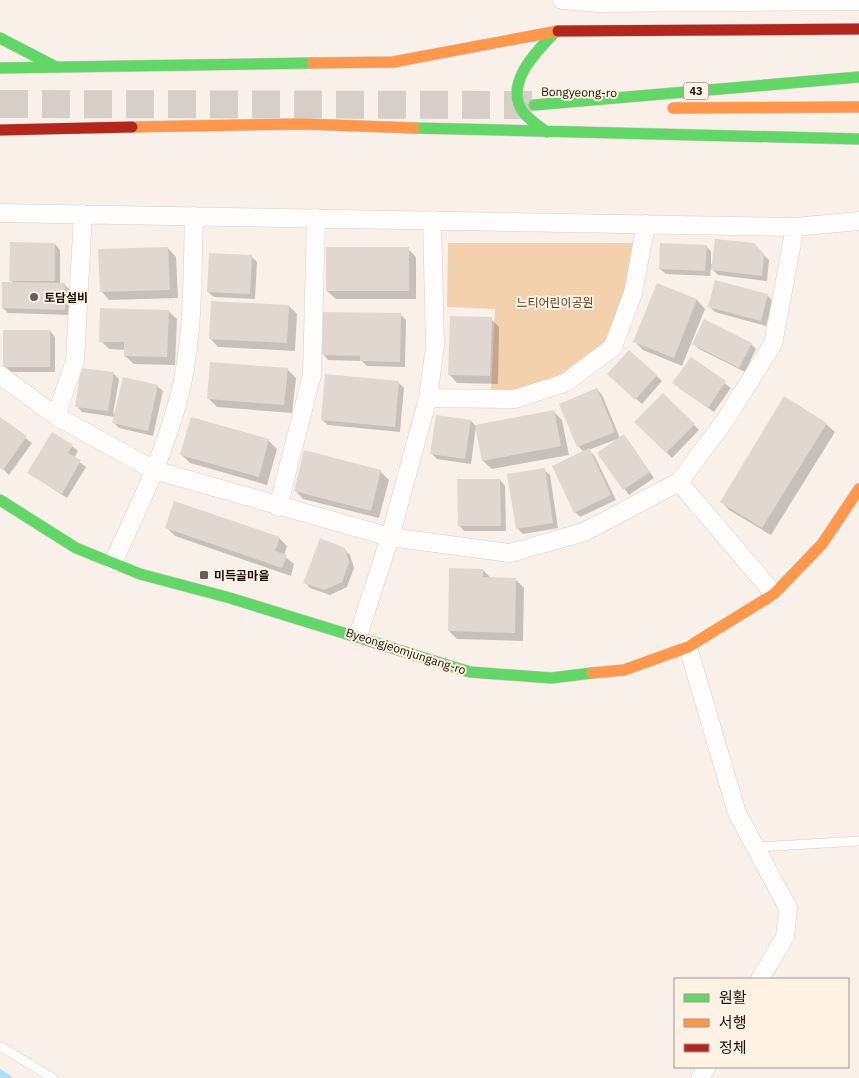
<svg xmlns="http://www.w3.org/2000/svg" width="859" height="1078" font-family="'IBM Plex Sans','Noto Sans KR',sans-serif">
<rect width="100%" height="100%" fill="#f9f1e9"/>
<!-- green -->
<path fill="#f3d1ac" d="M448,243H634L626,288L605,341L564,376L511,392L491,390L495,309L447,307Z"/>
<!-- shadow -->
<path fill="#0003" d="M55,244L60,250V285H65L70,290V315L8,313L3,308L14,284L11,280Z
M753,245L769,260L767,281L718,275L711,268L710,276L666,274L660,269L706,246L711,251V264H713Z
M168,248L176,257L178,298L109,300L101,291Z
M408,249L416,257V299H336L327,291Z
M251,256L257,262L255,299L214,297L208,292Z
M658,285L697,300L705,309L682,366L643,350L635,342Z
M767,295L773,301L766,326L715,312L710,307Z
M289,306L297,314L295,351L218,347L210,338Z
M168,311L177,319L175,365L134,364L125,356L126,350L109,349L101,341Z
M401,315L406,320L405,367L367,366L362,361L328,360L323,354Z
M491,319L499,327L498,384L457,383L449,374Z
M50,331L55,337V372H10L5,366Z
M693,344H751L756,349L745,372L699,349Z
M629,351L662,381L642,404L614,380Z
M691,358L731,388L714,412L679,388Z
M287,369L296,378L292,413L217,407L208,398Z
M113,373L119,379L113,414L157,386L163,391L153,436L119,428L113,422L115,417L82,412L77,406Z
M399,383L404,388L400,432L328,425L322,420Z
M597,389L602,395L620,438L588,450L594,455L616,500L580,517L575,512L584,452L578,446Z
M663,394L699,430L672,458L636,422Z
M554,412L562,420L569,455L492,469L483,461L476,426L471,464L437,459L432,454L437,416L471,421L476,426Z
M0,419L32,443L9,475L0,466Z
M826,424L835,432L771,535L729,510L721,501Z
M52,434L72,446L78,451L74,458L86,467L67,498L29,473Z
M624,435L654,478L629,495L598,453Z
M268,440L277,449L267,485L190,463L182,455Z
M544,470L550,475L558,528L523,534L517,528Z
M380,471L389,480L379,518L303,499L295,490Z
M500,480L505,486L506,531H464L459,525Z
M167,528L279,538L287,546L284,556L294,564L291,576L175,536Z
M344,549L350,555L354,568L347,587L330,595L310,588L305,582Z
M483,570L492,579L516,580L524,588L523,641L457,639L449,631Z"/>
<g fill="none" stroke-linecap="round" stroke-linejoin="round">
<!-- stream -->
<path stroke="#abdff5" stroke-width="7" d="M0,1073L8,1078"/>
</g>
<!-- building -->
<path fill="#e0d8d0" d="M715,239L754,243L764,254L762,276L711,270Z
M10,242L55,243V281H9Z
M660,243L707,245L705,271L659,269Z
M168,247L170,290L100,292L98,249Z
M326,247H409V291H326Z
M209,253L252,255L250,294L207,292Z
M715,280L768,294L761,321L708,307Z
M2,282L65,283V310L2,308Z
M657,283L697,299L674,358L633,342Z
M211,301L289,305L287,343L209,339Z
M100,308L169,310L167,357L124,356V342H99Z
M323,312L401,313L400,362L360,361V356L322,355Z
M450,316L492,317L490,376L448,375Z
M704,319L752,343L739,368L692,344Z
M3,330H50V367H3Z
M629,350L657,375L635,400L607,374Z
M691,357L726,381L708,408L672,383Z
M210,362L288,368L284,405L207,399Z
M81,368L114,372L108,411L75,407Z
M325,374L399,381L395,427L321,420Z
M123,377L158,385L148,431L112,423Z
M597,388L615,432L577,447L559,404Z
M663,393L695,424L666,453L634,422Z
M784,396L827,423L762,528L720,502Z
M554,410L561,446L482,461L475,425Z
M436,415L471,420L465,459L430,454Z
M0,417L27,436L3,470L0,468Z
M191,417L269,439L259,477L180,455Z
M52,432L73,445L68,453L81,460L62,494L27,473Z
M624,434L650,472L623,490L597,453Z
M589,448L611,495L574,513L552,466Z
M304,450L381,470L371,511L294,491Z
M545,468L553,523L516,529L507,474Z
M457,479H500L501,526H458Z
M174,501L280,537L275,551L287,555L282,568L165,528Z
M320,538L345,548L349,562L342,582L324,590L303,583Z
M449,568L483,569V577L516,578L515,633L448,631Z"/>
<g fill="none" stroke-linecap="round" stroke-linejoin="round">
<!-- highway-tunnel -->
<path stroke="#d7cfc7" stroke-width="28" stroke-dasharray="28 14" stroke-linecap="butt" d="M0,104L534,105"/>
<defs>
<path id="lane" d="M756,847L859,841
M0,1046L53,1078"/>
<path id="street" d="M562,0L598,3L859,1
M0,213L795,227L859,221
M0,375L56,416L154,470L390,537L510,553L584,532L679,482L724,422L773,344L795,227
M428,398L515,399L565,383L613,347L633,293L646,224
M56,416L75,361L83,214
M679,482L774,594
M278,507L312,375L316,218
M113,563C137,510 163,457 178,401C194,342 192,278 194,216
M358,636L390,537L428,398L435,346L432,220
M688,647L737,813L788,908L785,937L760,979
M700,1078L707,1067"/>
<path id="fast" d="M0,38L54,66
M0,68L312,63
M534,105L859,77
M414,128L859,139
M547,132C539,126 529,120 523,112C503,83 538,50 556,31
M0,500L76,548L140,574L230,598L470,672L551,678L592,673"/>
<path id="slow" d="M312,63L393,62L558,31
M673,108L859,107
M132,127L304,124L414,128
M592,673L624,670L688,647L774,594L822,544L859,489"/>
<path id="jam" d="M558,31L859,29
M0,130L132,127"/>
</defs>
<!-- lane casing -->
<use href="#lane" stroke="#d7cfc7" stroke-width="10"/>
<!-- street casing -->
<use href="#street" stroke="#d7cfc7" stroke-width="19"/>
<!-- fast casing -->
<use href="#fast" stroke="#d7cfc7" stroke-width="12"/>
<!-- slow casing -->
<use href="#slow" stroke="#d7cfc7" stroke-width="12"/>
<!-- jam casing -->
<use href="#jam" stroke="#d7cfc7" stroke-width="12"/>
<!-- lane -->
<use href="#lane" stroke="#fefdfc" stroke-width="9"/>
<!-- street -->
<use href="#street" stroke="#fefdfc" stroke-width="18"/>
<!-- fast -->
<use href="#fast" stroke="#63d668" stroke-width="11"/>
<!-- slow -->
<use href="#slow" stroke="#ff974d" stroke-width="11"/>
<!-- jam -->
<use href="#jam" stroke="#b3261e" stroke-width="11"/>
</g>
<!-- markers -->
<g fill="#675f57" stroke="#fff1e3" stroke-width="2">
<circle cx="34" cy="297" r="5"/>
<rect x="199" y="570" width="10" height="10" rx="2.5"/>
</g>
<g text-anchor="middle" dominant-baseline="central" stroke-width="4" stroke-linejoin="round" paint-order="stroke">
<!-- shield labels -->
<rect fill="#fff1e3" stroke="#5e544a" stroke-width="1" x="683.5" y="82.5" width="25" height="17" rx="4"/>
<g font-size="11" font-weight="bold" fill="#191109">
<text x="696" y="91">43</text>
</g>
<!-- street labels -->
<g font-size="12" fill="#191109" stroke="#fff1e3">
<text transform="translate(579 92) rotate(1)">Bongyeong-ro</text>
<text transform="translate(406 651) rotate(18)">Byeongjeomjungang-ro</text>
</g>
<!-- poi labels -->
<g font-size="12" font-weight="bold" fill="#191109" stroke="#fff1e3" text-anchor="start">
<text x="44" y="297">토담설비</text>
<text x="214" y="575">미득골마을</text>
</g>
<!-- park labels -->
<g font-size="12" fill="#563c1e" stroke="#fff1e3">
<text x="555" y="302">느티어린이공원</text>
</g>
</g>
<!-- legend -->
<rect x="674" y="978" width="175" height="90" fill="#fff1e3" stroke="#a3978c"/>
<rect x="684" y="994" width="25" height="8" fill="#63d668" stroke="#a3978c"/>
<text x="719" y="1003" font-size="15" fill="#191109">원활</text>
<rect x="684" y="1019" width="25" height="8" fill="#ff974d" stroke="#a3978c"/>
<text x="719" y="1028" font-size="15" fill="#191109">서행</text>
<rect x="684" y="1044" width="25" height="8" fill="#b3261e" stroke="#a3978c"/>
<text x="719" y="1053" font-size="15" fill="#191109">정체</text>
</svg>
